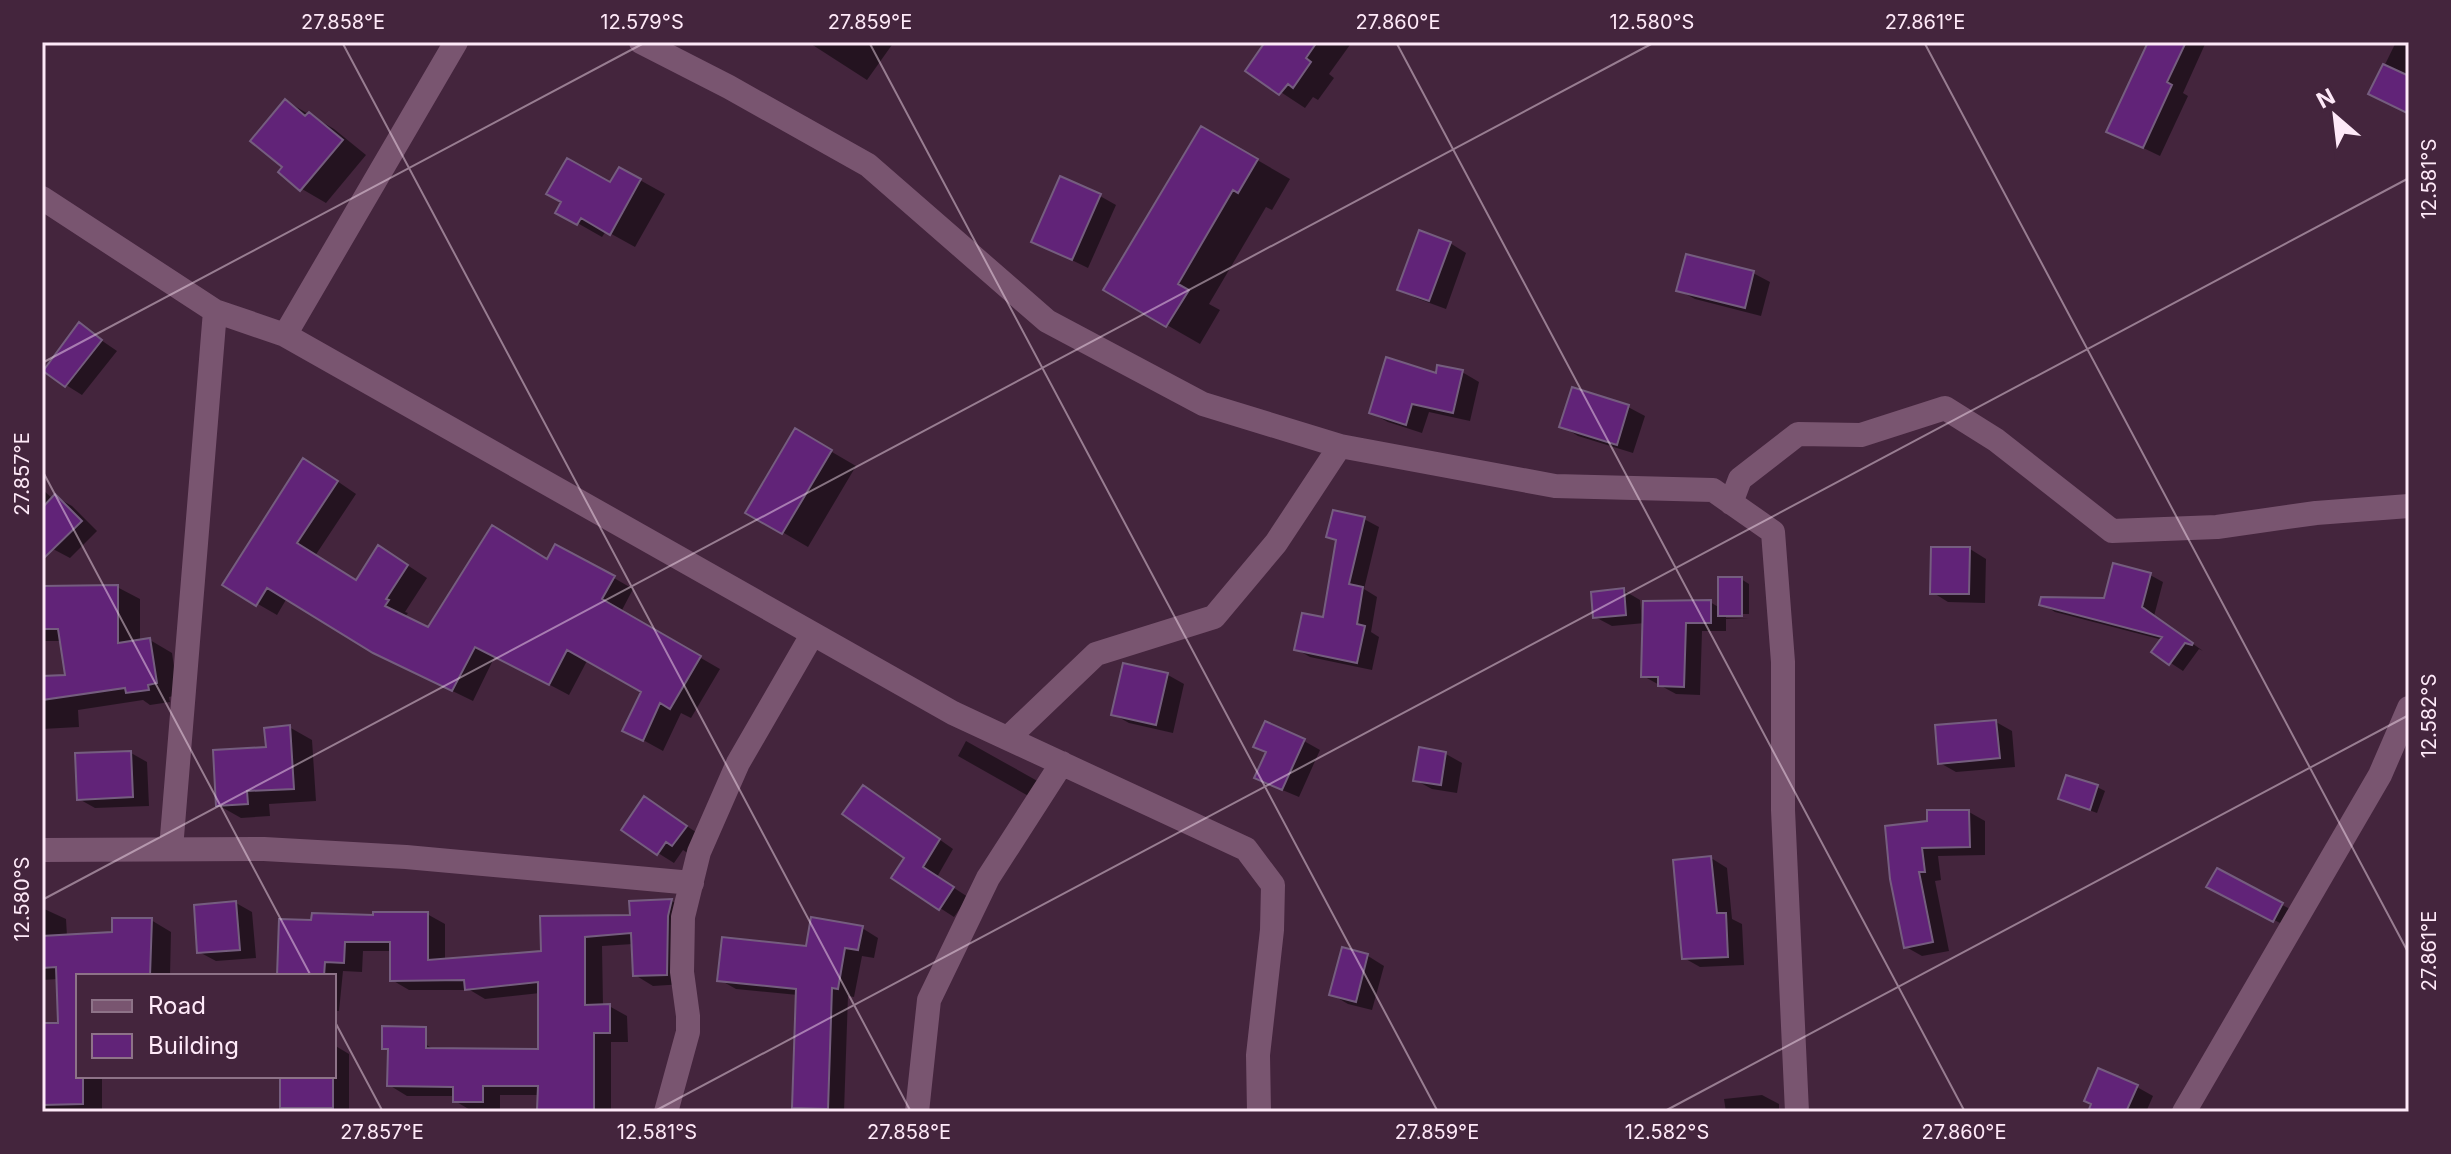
<svg xmlns="http://www.w3.org/2000/svg" width="2451" height="1154" font-family="Inter,sans-serif">
<rect width="100%" height="100%" fill="#44253d"/>
<!-- shadow -->
<path fill="#0007" d="M808,42H894L867,80Z
M1267,42H1352L1329,74L1334,78L1318,100L1313,97L1305,108L1247,70Z
M2150,42H2206L2183,93L2188,96L2160,156L2108,131Z
M2396,42H2409V113L2371,93Z
M286,101L334,129L366,155L326,203L302,189L284,167Z
M1202,128L1290,179L1272,210L1266,207L1209,304L1220,310L1200,344L1106,290Z
M620,169L665,194L635,247L606,231L602,237L558,212L611,185Z
M1100,196L1116,205L1088,268L1033,241Z
M1450,243L1466,253L1446,309L1416,298L1400,289Z
M1753,273L1770,282L1761,316L1695,299L1678,290Z
M79,325L117,351L82,395L66,385Z
M1462,372L1479,382L1470,421L1429,412L1422,433L1388,422L1371,413L1437,375Z
M1628,407L1645,416L1633,453L1578,436L1562,426Z
M796,431L856,466L808,547L748,512Z
M324,472L356,494L315,556L357,582L398,559L427,578L405,612L408,613L405,617L429,629L548,561L614,578L633,589L621,612L720,669L691,718L681,713L663,751L625,730L644,691L588,659L569,695L495,656L473,701L395,663L287,598L277,615L225,585Z
M42,489L53,499L56,497L72,506L97,531L70,558L53,549L42,538Z
M1364,519L1379,527L1364,589L1377,597L1371,632L1379,637L1372,670L1310,657L1296,649L1325,620L1338,542L1328,536Z
M1970,549L1986,559L1985,603L1948,602L1932,592Z
M2150,575L2163,582L2154,616L2203,651L2199,649L2183,671L2154,652L2163,640L2055,612L2042,604L2105,600Z
M1741,579L1749,584V614H1726V618L1749,619H1726V631H1702L1700,695L1676,694L1643,676L1645,623L1612,626L1595,617L1623,590L1640,600L1642,621L1710,602L1720,608Z
M117,587L140,599V641L150,640L172,653L178,695L169,697L170,702L150,705L143,700L78,710L79,727L42,729V678L67,676L62,641H42V588Z
M1168,675L1184,684L1173,733L1129,723L1113,714Z
M1996,722L2012,731L2015,767L1956,772L1940,763Z
M289,727L312,740L316,801L269,804L270,816L241,818L218,805Z
M966,741L1041,783L1032,798L958,756Z
M1304,741L1320,750L1299,797L1273,786Z
M131,753L147,762L149,806L95,808L79,799Z
M1446,754L1462,763L1457,793L1432,789L1415,780Z
M2097,787L2105,791L2097,813L2060,799Z
M878,796L953,849L937,877L968,897L954,917L940,908L907,857Z
M645,799L702,836L689,854L683,850L674,863L658,853Z
M1969,812L1985,821V855L1938,856L1941,880L1935,881L1949,951L1922,956L1906,947L1892,879L1929,823Z
M1711,858L1727,868L1732,919L1742,924L1744,965L1700,967L1684,958Z
M2218,871L2290,909L2282,924L2209,886Z
M672,901L689,911L684,984L653,986L635,975L633,944L602,946L603,1006H609L627,1016L628,1042H611V1112H546L539,1108L540,1095H500V1111H472L455,1101V1096H407L389,1085L425,1044L435,1050L540,1051V993L485,999L470,990H409L392,980V951H363L362,972L343,971L339,1011H334V976H279L313,922L427,914L445,924V961L543,953Z
M236,903L252,912L256,958L216,961L199,952Z
M42,908L66,919L67,936L114,934L151,920L171,932L170,976H78V1076H102V1112H42V1025H60L58,979L42,980Z
M862,928L878,938L874,958L862,956L854,997L848,996L844,1112H803L794,1107L798,995L736,989L720,980Z
M1343,950L1368,956L1384,966L1372,1010L1348,1004L1331,994Z
M334,1045L349,1054V1112H291L282,1107V1076H334Z
M2137,1087L2153,1096L2146,1112H2090L2093,1104Z
M1762,1095L1779,1104V1112H1726L1724,1099Z"/>
<!-- building -->
<path fill="#612378" stroke="#755d7f" stroke-width="2" d="M1265,42H1317L1306,58L1311,62L1293,88L1288,84L1279,95L1245,71Z
M2148,42H2186L2167,82L2172,85L2143,148L2106,132Z
M2383,64L2409,76V114L2368,94Z
M285,99L305,116L309,112L343,140L300,191L278,172L282,167L250,141Z
M1201,126L1258,159L1238,193L1233,190L1178,284L1189,290L1166,327L1103,290Z
M567,158L610,182L619,167L641,179L610,235L581,218L577,225L555,213L561,202L546,194Z
M1060,176L1101,194L1072,260L1031,242Z
M1419,230L1451,242L1429,301L1397,290Z
M1686,254L1754,271L1745,308L1676,291Z
M79,322L102,340L65,387L43,371Z
M1386,357L1436,373L1437,365L1463,370L1453,413L1412,404L1406,425L1369,413Z
M1572,387L1629,405L1617,445L1559,427Z
M795,428L832,450L782,534L745,513Z
M303,458L338,481L297,543L356,580L378,545L408,565L386,599L389,600L385,606L428,627L492,525L547,559L555,544L615,576L602,599L701,656L670,709L660,703L643,741L622,731L641,692L567,650L549,685L475,647L452,691L373,653L267,588L256,606L222,585Z
M55,494L82,521L42,560V508Z
M1333,510L1365,517L1349,584L1363,587L1357,624L1365,626L1357,663L1294,650L1302,613L1323,617L1336,540L1326,537Z
M1931,547H1970L1969,594H1930Z
M2113,563L2151,573L2142,607L2193,643L2192,645L2185,643L2169,665L2151,652L2162,637L2039,605L2041,597L2104,598Z
M1718,577H1742V616H1718Z
M118,585V643L150,638L157,683L148,685L149,690L126,693L125,688L42,700V676L65,675L58,629H42V586Z
M1624,588L1626,615L1593,618L1591,592Z
M1711,600V623H1686L1684,687L1658,686V677H1641L1643,601Z
M1123,663L1168,673L1156,725L1111,715Z
M1996,720L2000,758L1938,764L1935,725Z
M1265,721L1305,739L1282,790L1254,778L1266,752L1253,747Z
M290,725L294,789L247,791L248,804L216,806L213,750L266,747L264,728Z
M1419,747L1446,752L1441,785L1413,781Z
M131,751L133,797L77,800L75,753Z
M2066,775L2098,785L2090,810L2058,799Z
M863,785L940,839L923,867L954,887L939,910L891,878L904,858L842,814Z
M644,796L687,826L672,846L666,842L657,855L621,830Z
M1927,810H1969L1970,847L1922,848L1925,872H1919L1933,942L1904,948L1890,879L1885,826L1927,821Z
M1711,856L1717,913H1726L1728,957L1682,959L1673,860Z
M2217,868L2283,903L2273,922L2206,887Z
M672,899L668,916L667,975L633,976L631,933L585,937V1005L610,1004V1033H594V1110H537L538,1086H483V1102H453V1087L387,1086L388,1049H382V1026L426,1027V1048L538,1049V982L465,990L464,980L390,981V942H345L344,963L325,962L324,976H277L279,919L311,920L312,913L373,915V912H428V960L541,951L540,916L630,915L629,901Z
M236,901L240,950L197,953L194,905Z
M811,917L863,926L858,950L845,948L838,989L832,988L828,1109L792,1108L796,989L717,981L722,937L806,946Z
M112,918H152L150,976H78V1076H83V1104L42,1105V1023H58L56,967L42,968V936L112,932Z
M1342,947L1368,954L1356,1002L1329,995Z
M2098,1068L2138,1085L2126,1112H2088L2091,1104L2084,1101Z
M280,1076H333V1108H280Z"/>
<g fill="none" stroke-linecap="round" stroke-linejoin="round">
<!-- minor -->
<path stroke="#795570" stroke-width="24" d="M641,42L729,87L868,165L1047,321L1203,404L1340,446
M42,198L215,311L285,335L953,713L1246,849L1273,885L1272,930L1258,1055L1259,1112
M285,335L456,42
M1731,503L1740,479L1798,434L1861,435L1945,408L1996,440L2112,531L2217,527L2316,513L2409,506
M1008,738L1096,654L1214,617L1276,543L1340,446L1555,486L1713,490L1773,532L1783,662V810L1797,1112
M171,849L215,311
M42,850L264,849L406,857L692,883
M666,1112L688,1032V1016L682,972L683,917L699,852L738,763L812,635
M917,1112L929,1000L988,878L1062,763
M2184,1112L2380,775L2409,708"/>
</g>
<!-- ticks -->
<path fill="none" stroke="#fee9f8" stroke-width="2" stroke-opacity="0.45" d="M342,42L911,1112M869,42L1438,1112M1396,42L1965,1112M1924,42L2409,954M42,363L646,42M42,470L311,976M42,900L1655,42M334,1020L383,1112M653,1112L2409,178M1663,1112L2409,715"/>
<!-- border -->
<rect width="2451" height="1154" fill="none" stroke="#44253d" stroke-width="88"/>
<!-- legend -->
<rect x="76" y="974" width="260" height="104" fill="#44253d" stroke="#8e7388" stroke-width="2"/>
<rect x="92" y="1000" width="40" height="12" fill="#795570" stroke="#8e7388" stroke-width="2"/>
<text x="148" y="1014" font-size="24" fill="#fee9f8">Road</text>
<rect x="92" y="1034" width="40" height="24" fill="#612378" stroke="#8e7388" stroke-width="2"/>
<text x="148" y="1054" font-size="24" fill="#fee9f8">Building</text>
<!-- north arrow -->
<g transform="translate(2335 116) rotate(332)" stroke="#44253d" stroke-width="6" paint-order="stroke">
<path d="M0-6L14 30L0 20L-14 30Z" fill="#fee9f8"/>
<text y="-12" font-size="22" font-weight="bold" text-anchor="middle" fill="#fee9f8">N</text>
</g>
<rect x="44" y="44" width="2363" height="1066" fill="none" stroke="#fee9f8" stroke-width="3"/>
<g font-size="20" text-anchor="middle" fill="#fee9f8">
<text x="343" y="29">27.858°E</text>
<text x="642" y="29">12.579°S</text>
<text x="870" y="29">27.859°E</text>
<text x="1398" y="29">27.860°E</text>
<text x="1652" y="29">12.580°S</text>
<text x="1925" y="29">27.861°E</text>
<text transform="translate(2429 179) rotate(-90)" y="7">12.581°S</text>
<text transform="translate(22 474) rotate(-90)" y="7">27.857°E</text>
<text transform="translate(2429 716) rotate(-90)" y="7">12.582°S</text>
<text transform="translate(22 899) rotate(-90)" y="7">12.580°S</text>
<text transform="translate(2429 951) rotate(-90)" y="7">27.861°E</text>
<text x="382" y="1139">27.857°E</text>
<text x="657" y="1139">12.581°S</text>
<text x="909" y="1139">27.858°E</text>
<text x="1437" y="1139">27.859°E</text>
<text x="1667" y="1139">12.582°S</text>
<text x="1964" y="1139">27.860°E</text>
</g>
</svg>
